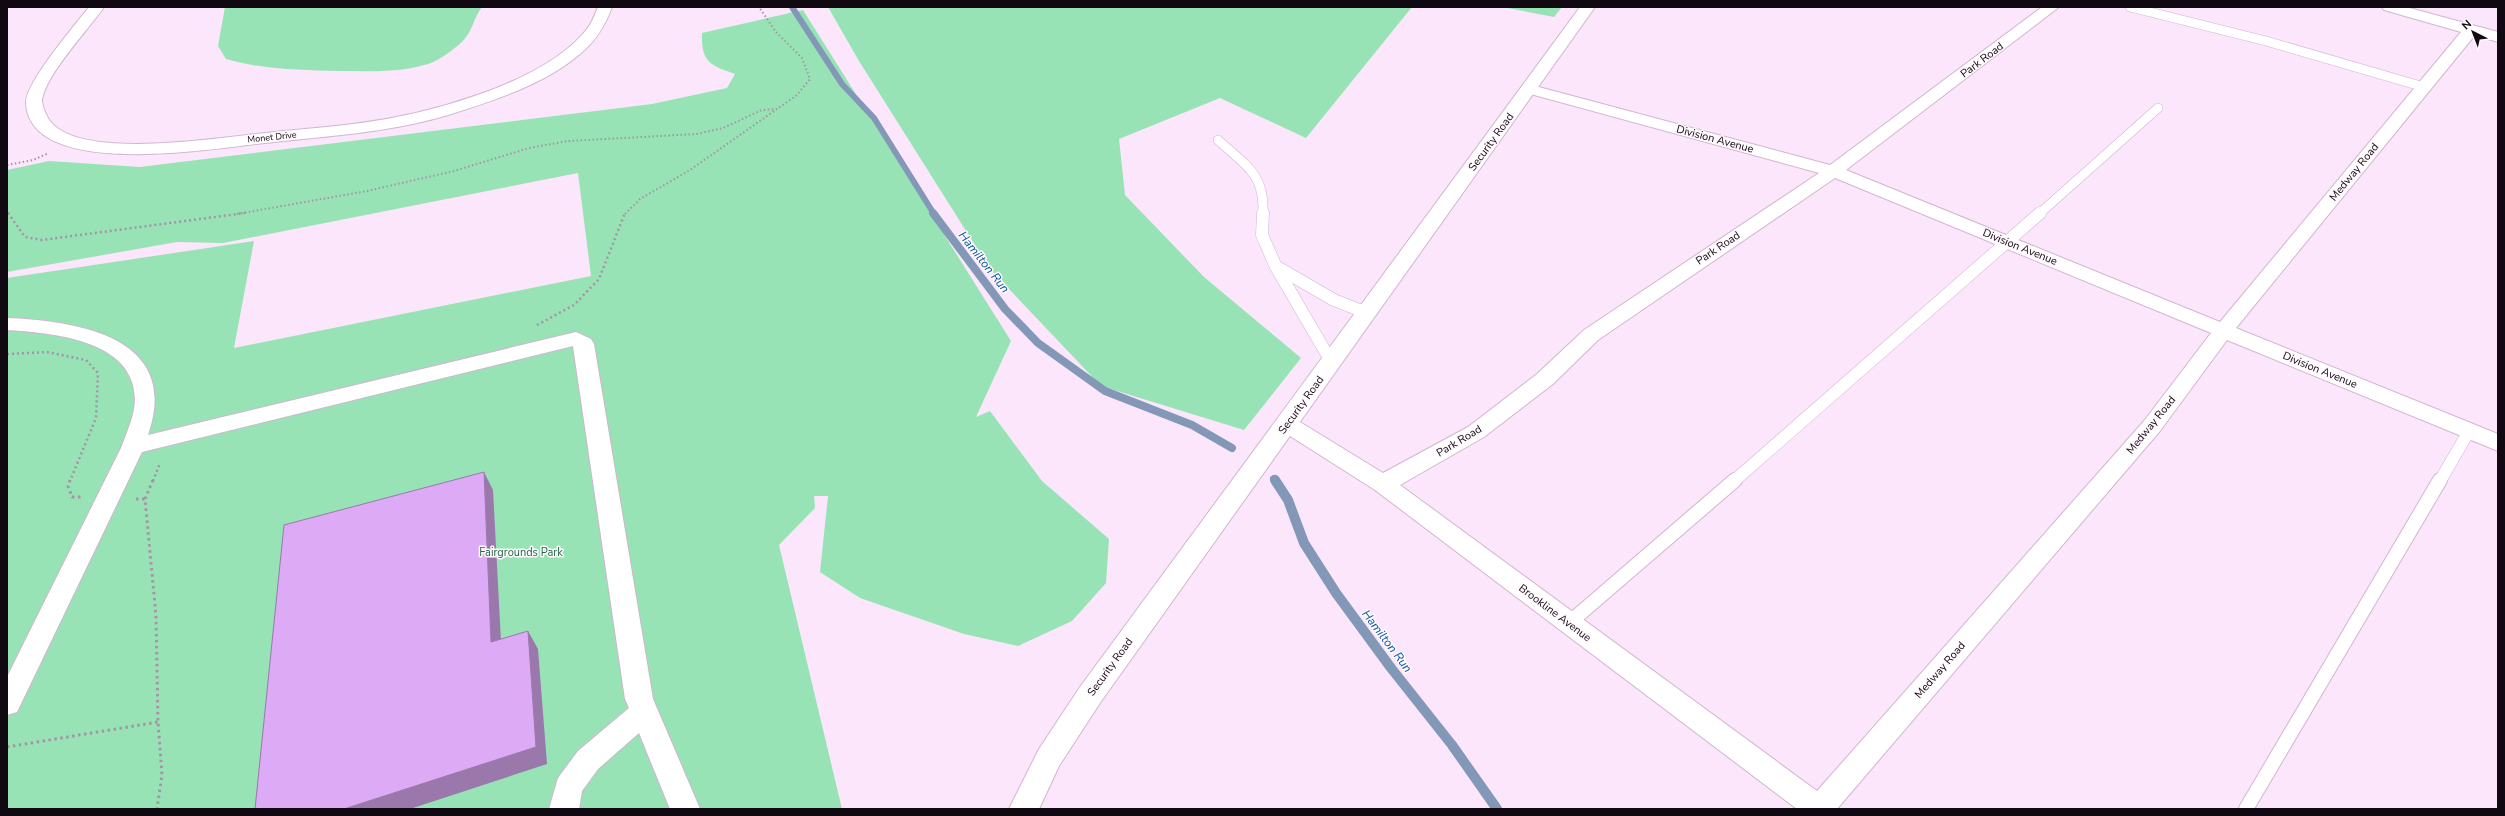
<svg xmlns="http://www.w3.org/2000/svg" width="2505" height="816" font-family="'Nunito Sans',sans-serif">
<rect width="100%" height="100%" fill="#fce6fb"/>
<!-- green -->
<path fill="#98e3b6" d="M225,7H482C471,22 474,33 456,47C449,53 437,61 428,64C399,73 370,71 340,71C301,70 264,70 226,59L218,46Z
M828,7H1412L1306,138L1220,98L1119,139L1125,195L1204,277L1301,358L1244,430L1101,386L990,269L859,61Z
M1502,7H1562L1554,17Z
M803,10L1011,341L976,417L990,411L1042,481L1109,539L1106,583L1072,621L1018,646L964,634L860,598L820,572L828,496H814L815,508L779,545L842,809H7V278L254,241L234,348L591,276L578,173L223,243L177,242L7,272V170L49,161L140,167L652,104L727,88L735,74C711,65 701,63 702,33Z"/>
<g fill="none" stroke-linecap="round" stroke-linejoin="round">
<!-- stream-far2 -->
<path stroke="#8398b7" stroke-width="6" d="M792,7L842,84L874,118L934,214"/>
<!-- stream-far1 -->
<path stroke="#8398b7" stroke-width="8" d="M933,213L1005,309L1038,343L1105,391L1192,425L1232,448
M1274,479L1275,481"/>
<!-- stream -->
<path stroke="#8398b7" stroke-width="10" d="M1275,480L1288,500L1304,543L1336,593L1391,668L1452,745L1497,809"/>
<defs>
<path id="service-far2" d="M2130,7L2266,41L2424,87
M1218,140C1245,165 1265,173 1263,214
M2039,214L2158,108"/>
<path id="service-far1" d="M1263,213L1262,235L1276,267L1332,363
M1277,267L1334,300L1367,313
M1734,481L2040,213
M2440,481L2469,431"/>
<path id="service" d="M1569,623L1735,480
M2246,809L2440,480"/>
<path id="minor" d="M89,7H104C89,29 46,74 42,100C42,104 44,110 46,114C65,163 215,138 257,134C289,130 321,128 353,124C421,116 543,85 587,29C592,23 595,14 598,7H612C605,26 596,41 580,54C544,85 492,101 448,115C388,133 327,136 265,143C217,148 30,181 26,103C25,83 76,24 89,7Z
M2042,7H2059L1846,170L2220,322L2461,32L2384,10L2382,7H2406L2498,32V42L2475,35L2236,328L2498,434V451L2227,340L2160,431L1837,809H1797L1375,490L1279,429L1276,424L1279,419L1287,416L1295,419L1383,473L1468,427L1537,374L1584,330L1819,173L1523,92L1521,89L1523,86H1535L1830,165ZM1835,178L2211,333L2144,421L1817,791L1400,485L1484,437L1553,384L1598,340Z
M7,318C78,321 182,337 148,435L576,332L591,339L594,344L653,699L700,809H670L639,733L598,769L582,791L579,809H549L558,778L578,751L629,708L625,699L573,346L142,452L17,712L7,715V677L122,446C127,431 135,415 135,399C134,339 51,333 7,330Z"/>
<path id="tertiary" d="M1580,7H1595L1100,703L1059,766L1039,809H1009L1039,749L1080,687Z"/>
</defs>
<!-- service-far2 casing -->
<use href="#service-far2" stroke="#d0b6ce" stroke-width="10"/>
<!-- service-far1 casing -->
<use href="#service-far1" stroke="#d0b6ce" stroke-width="13"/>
<!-- service casing -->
<use href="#service" stroke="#d0b6ce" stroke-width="16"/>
<!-- minor casing -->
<use href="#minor" stroke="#d0b6ce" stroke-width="2"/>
<!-- tertiary casing -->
<use href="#tertiary" stroke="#d0b6ce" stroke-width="2"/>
<!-- path-far2 -->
<path stroke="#a594a5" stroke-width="2" stroke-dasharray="1.5 2.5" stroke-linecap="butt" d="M7,165L33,160L49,153
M7,212L9,214
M237,214L367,191L454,171L529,148L568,141L697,134L723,128L762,110L777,109
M625,214L640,199L690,170L797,95L810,79L802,58L776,32L759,7"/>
<!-- path-far1 -->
<path stroke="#a594a5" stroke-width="2.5" stroke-dasharray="2 3" stroke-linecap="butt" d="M8,213L25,237L42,240L245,213
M537,325L574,305L599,279L625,213
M7,354L47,352L86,360L98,373L96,418L70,481
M153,481L160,463"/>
<!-- path -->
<path stroke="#a594a5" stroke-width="3" stroke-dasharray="2.5 3.5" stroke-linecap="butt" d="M70,480L68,486L72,497H81
M153,480L145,499L156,616L158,722L162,775L157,809
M136,499H145
M7,747L158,722"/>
<!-- service-far2 -->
<use href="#service-far2" stroke="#fff" stroke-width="9"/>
<!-- service-far1 -->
<use href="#service-far1" stroke="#fff" stroke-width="12"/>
<!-- service -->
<use href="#service" stroke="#fff" stroke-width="14"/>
<!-- minor -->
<use href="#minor" fill="#fff" fill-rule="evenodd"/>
<!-- tertiary -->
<use href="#tertiary" fill="#fff" fill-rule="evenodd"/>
</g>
<!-- shaded-wall -->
<path fill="#9b78ac" d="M484,472L493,490L502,660L491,642Z
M528,631L538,649L547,764L410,809H344Z"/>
<!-- building -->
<path fill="#ddabf5" stroke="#9b78ac" d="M484,472L491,642L528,631L536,747L344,809H255L284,525Z"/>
<g text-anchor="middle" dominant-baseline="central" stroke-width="3" stroke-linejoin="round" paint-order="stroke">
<!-- far-street labels -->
<g font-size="9" fill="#110911" stroke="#fff9fe">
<text transform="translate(272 137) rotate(-6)">Monet Drive</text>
</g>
<!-- street labels -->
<g font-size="11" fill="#110911" stroke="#fff9fe">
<text transform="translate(1982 60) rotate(-37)">Park Road</text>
<text transform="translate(1715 139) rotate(15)">Division Avenue</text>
<text transform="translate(1491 142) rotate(-54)">Security Road</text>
<text transform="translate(2354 172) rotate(-51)">Medway Road</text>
<text transform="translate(2020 247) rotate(22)">Division Avenue</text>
<text transform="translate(1718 248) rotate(-34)">Park Road</text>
<text transform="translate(2320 370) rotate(22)">Division Avenue</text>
<text transform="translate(1301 405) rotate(-54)">Security Road</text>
<text transform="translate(2151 425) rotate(-51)">Medway Road</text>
<text transform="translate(1459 441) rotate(-31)">Park Road</text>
<text transform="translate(1555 613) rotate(37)">Brookline Avenue</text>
<text transform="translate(1110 667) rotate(-54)">Security Road</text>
<text transform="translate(1940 670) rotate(-49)">Medway Road</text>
</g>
<!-- park labels -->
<g font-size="11" fill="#256543" stroke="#fff9fe">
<text x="521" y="552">Fairgrounds Park</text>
</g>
<!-- water labels -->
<g font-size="12" font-style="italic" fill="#0555a3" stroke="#fff9fe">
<text transform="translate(984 262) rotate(52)">Hamilton Run</text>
<text transform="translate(1387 641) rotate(53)">Hamilton Run</text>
</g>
</g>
<!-- border -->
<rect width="2505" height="816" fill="none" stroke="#110911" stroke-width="16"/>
<!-- north arrow -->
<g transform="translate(2473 32) rotate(318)" stroke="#fff9fe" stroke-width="3" paint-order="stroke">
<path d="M0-3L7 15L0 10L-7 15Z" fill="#110911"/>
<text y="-6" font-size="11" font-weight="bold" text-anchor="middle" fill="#110911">N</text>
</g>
</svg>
